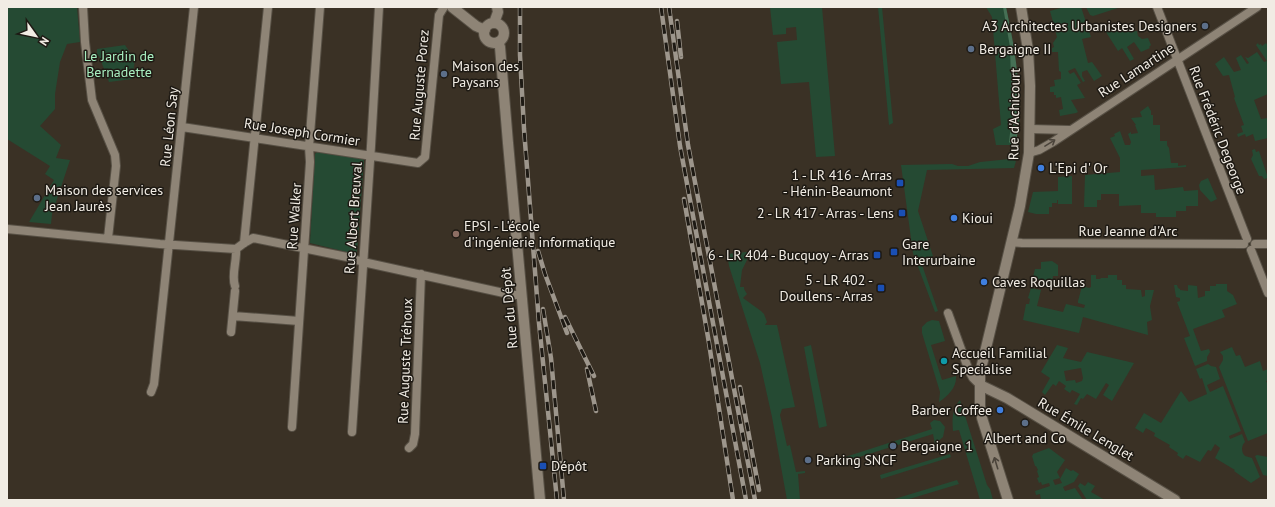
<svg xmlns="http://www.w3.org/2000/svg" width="1275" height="507" font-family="'PT Sans',sans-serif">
<rect width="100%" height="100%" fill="#3a3125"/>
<!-- green -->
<path fill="#254a33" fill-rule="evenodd" d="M7,7H77L80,42L67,44L60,62L55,94V109L40,126L61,145L56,158L70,160L52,214L51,224L29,222L54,180L45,174L50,166L7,139Z
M770,7H822L835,156L816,157L809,82L781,84L777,42L797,40L796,27L786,28V34L773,35Z
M878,7H882L893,123L889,125Z
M986,7H1006C1011,32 1030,128 1012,145H996L993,129L1001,125L992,17Z
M1064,7H1081L1091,37L1082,39L1088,63L1092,62L1102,76L1094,81L1087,70L1082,72V76L1085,81L1083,82L1075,68L1068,71L1070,74L1074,72L1081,83L1077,85L1085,98L1071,100L1078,112L1076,113L1060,116L1059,110L1063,109L1061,97L1056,98V95H1054V92H1050V87L1055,86L1054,80L1061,79V72L1059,71L1058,52H1052V48L1054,47L1053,43L1057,37L1050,11Z
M1086,7H1118V8L1093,16L1090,15Z
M1125,27L1128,32L1137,31L1138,36L1142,39L1148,38L1151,45L1149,47L1150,48L1141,52L1134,42L1127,47L1134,59L1130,61L1122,48L1118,51L1106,32Z
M1258,43L1259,45L1261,44L1262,46L1266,43L1268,46V94L1254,100L1261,119L1268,118V138L1255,141L1253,134L1246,137L1245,134L1238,137L1237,134L1243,132L1241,126L1244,125L1234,98L1235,97L1229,75L1223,76L1215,64L1224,57L1234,72L1241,70L1236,58L1241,55L1247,64L1249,63L1245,57L1248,58L1257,52L1264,62L1267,61L1256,45Z
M125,45L135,60L132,79L109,82L99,56L97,55V49Z
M1148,106L1151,111V115H1153V125H1160V141H1167V145L1169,148L1171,163H1178V166L1186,165V167L1141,170V176L1154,175L1155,190L1183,187L1184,191L1198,190V206H1186V211H1176V217H1156V213H1141V205L1119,206V194H1101V200H1097V207H1084L1085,175L1120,172V158L1110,138L1115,136L1114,134L1120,131L1125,145H1130L1131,142L1128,134L1131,132V134L1138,133L1135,125H1136L1131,118L1142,117L1140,112Z
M1255,149L1256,152L1259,151L1268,178L1264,179L1262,176H1259L1251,159L1253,155L1252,150Z
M317,152L363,159L364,161L357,252L355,254L310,243L315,154Z
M1010,159L1016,161L1014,168L927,170L918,211L933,256L921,262L938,311L935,312L913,253L901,165L952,164L958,166H968L980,162Z
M1072,176V204H1058V200H1057V203H1052V207H1049V214H1036L1028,212L1033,192L1058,191V177Z
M1208,178L1217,199L1211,202L1200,190L1199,185L1201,181Z
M747,252V260L742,270L740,287H744V289L747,294L743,298L761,311L764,314L767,322L765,325H777L795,407L782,409L780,415L787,446L790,445L796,472L805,471V473L798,474L800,500H787L772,417L760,363L729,266L727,254Z
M1052,261L1058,265V276H1053L1052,283L1032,281L1035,269H1041V262Z
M1091,275H1096V279H1100L1101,278H1108V275H1117V280H1122V285H1126V289L1141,290L1142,297L1145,296V290H1154L1150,306L1152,320L1147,322L1148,335L1083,317L1079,333L1023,320L1026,304H1029L1030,299L1028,298L1031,288L1041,290L1037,306L1063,312L1066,304L1084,308L1085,305L1078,303V301L1082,286L1089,288L1091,287Z
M1216,284H1227V291L1233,295L1237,304L1222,310L1225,317L1193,329L1201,351L1209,349L1210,352L1207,357V361L1195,366L1184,338L1190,336L1177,302L1180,301V298L1176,297L1174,285H1177L1178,288L1180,289V290L1188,291V285L1197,286L1198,298L1205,296V291H1210V286H1216Z
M932,320L939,321L945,341L931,345L942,380L956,376C957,387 948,396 939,402L940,392L922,333V327L927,322Z
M811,345L827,426L819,428L804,347Z
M1057,345L1068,348L1063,358L1081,362L1087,352L1134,363L1112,401L1103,395L1109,385L1106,383L1096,399L1087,394L1083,399L1081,398L1077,405L1074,404L1080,394L1072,390L1070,393L1064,389L1066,386L1059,381L1056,386L1053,384L1045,395L1042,392L1050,378L1041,372ZM1081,368L1083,378L1082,381L1076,383L1075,380L1066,381L1064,371Z
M1232,347L1236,356L1240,355L1245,367L1260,361L1263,371L1268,369V380L1266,381L1268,385V433L1248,441L1219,367L1223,360V356L1220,352Z
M1208,364L1211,366L1216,367L1220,379L1207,385L1210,392L1223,386L1241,431L1229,436L1230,439L1242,434L1245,442C1241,446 1241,452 1245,456L1252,458L1260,477L1251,483L1234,471L1235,470L1215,458L1220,448L1215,444L1211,451L1208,450L1200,462L1186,455L1183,459L1177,455L1178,453L1169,447L1170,445L1154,436L1155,433L1146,428L1143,433L1135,428L1144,413L1161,423L1181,391L1189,402L1207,394L1202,378L1200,379L1196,369Z
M960,400L987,485L990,489L993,500H980L959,430L953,431C952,420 952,408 960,400Z
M934,420L940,421L945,427L943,437L935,444L933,434L843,462L842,458L932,429L930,423Z
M1049,448L1065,460L1057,472L1060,478L1053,480L1055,485L1062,483L1060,479L1066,468L1071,471L1073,470L1079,474L1074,482L1063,487L1065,491L1075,488L1083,500H1041L1040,494L1036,495L1035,491L1050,486L1049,483L1042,485L1041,482L1039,483L1037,478L1039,477L1037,471L1038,470L1036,466H1035L1032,456L1033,455V454Z
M950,454L951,457L881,479L880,475Z
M1257,455L1268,457V476L1263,475L1255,456Z
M957,480L959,484L906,500H891Z
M1088,482L1095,486L1091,492L1105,500H1087L1078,486L1080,483L1085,486Z"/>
<!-- forest -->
<path fill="#467055" d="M1003,7H1006C1014,43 1020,79 1019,116C1018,126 1019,139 1012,145L1009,142L1012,116L1010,47Z"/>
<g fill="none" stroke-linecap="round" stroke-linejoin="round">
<defs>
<path id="street" d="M83,7L85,42L92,100L115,155L116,166L108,238
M1157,7L1247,239
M182,127L418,163L425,157L439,15L444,7
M1030,129L1069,130
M1029,153L1039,150L1053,142L1257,7
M7,229L160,244L236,249L244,243L253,238L347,257L363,262L513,295H522
M1011,242L1022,243L1244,244
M244,243L268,7
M1255,244H1268
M1251,250L1268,293
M235,286C231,275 237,262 236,249
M948,313L969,371L973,378L980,385
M233,316L299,321
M231,332L235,291
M151,392L154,384L194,7
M292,427L310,162L309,147L320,7
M352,432L371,146L379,7
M409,448L413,444L415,434L421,274"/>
<path id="secondary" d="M452,7L476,26L485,30
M494,23L498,12L497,7
M484 33a10 10 0 1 1 20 0a10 10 0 1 1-20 0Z
M498,42L500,47L508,143L540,500
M980,385L1007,398L1175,500
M1008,500L982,418L980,406V373L1020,206L1029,153L1030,86L1028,50L1021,7"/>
</defs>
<!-- street casing -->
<use href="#street" stroke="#575045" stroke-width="10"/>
<!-- secondary casing -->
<use href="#secondary" stroke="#575045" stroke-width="12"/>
<!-- street -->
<use href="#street" stroke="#8e8476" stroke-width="8"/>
<!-- secondary -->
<use href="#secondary" stroke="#8e8476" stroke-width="10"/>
<defs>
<path id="rail" d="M520,7V55L524,129L539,323L557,500
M661,7L680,146L746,500
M669,7L688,145L755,500
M677,21L681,57
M684,199L709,343L733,500
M538,251L545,274L567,333
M543,309L551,358L564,500
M565,317L594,376
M587,369L596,411
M740,387L759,490"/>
</defs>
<!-- rail casing -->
<use href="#rail" stroke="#9d968c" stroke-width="4.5"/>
<!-- rail -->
<use href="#rail" stroke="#1e1a14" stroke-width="3" stroke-dasharray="9" stroke-linecap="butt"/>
</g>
<!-- one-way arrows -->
<defs><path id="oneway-shaft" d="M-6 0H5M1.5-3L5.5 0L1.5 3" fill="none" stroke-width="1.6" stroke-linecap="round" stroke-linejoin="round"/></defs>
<g stroke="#4b443b">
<use href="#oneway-shaft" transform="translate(1050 143) rotate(-32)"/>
<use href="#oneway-shaft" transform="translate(996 463) rotate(-107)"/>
</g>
<!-- markers -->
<g fill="#5c6f8a" stroke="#1e1a14" stroke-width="1.5">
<circle cx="1205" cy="26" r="4"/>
<circle cx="971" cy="49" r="4"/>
<circle cx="444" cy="74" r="4"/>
<circle cx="37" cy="198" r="4"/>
<circle cx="1025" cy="423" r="4"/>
<circle cx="893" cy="446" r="4"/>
<circle cx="808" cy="460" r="4"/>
</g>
<g fill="#3f7fe0" stroke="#1e1a14" stroke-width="1.5">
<circle cx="1041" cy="168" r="4"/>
<circle cx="954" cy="218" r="4"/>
<circle cx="984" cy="282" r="4"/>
<circle cx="1000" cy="410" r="4"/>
</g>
<g fill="#1a4fb4" stroke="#1e1a14" stroke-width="1.5">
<rect x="896" y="179" width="8" height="8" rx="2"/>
<rect x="898" y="209" width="8" height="8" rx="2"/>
<rect x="890" y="248" width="8" height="8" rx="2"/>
<rect x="873" y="251" width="8" height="8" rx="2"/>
<rect x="877" y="284" width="8" height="8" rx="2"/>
<rect x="539" y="462" width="8" height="8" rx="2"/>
</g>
<circle fill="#8d6e63" stroke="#1e1a14" stroke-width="1.5" cx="456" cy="234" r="4"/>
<circle fill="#0f9aa8" stroke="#1e1a14" stroke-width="1.5" cx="944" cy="361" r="4"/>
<g text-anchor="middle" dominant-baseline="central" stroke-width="3" stroke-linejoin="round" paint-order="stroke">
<!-- poi labels -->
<g font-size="14" fill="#f1ece4" stroke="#1e1a14" text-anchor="start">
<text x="1197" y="26" text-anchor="end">A3 Architectes Urbanistes Designers</text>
<text x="979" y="49">Bergaigne II</text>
<text x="452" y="66">Maison des<tspan x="452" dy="16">Paysans</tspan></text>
<text x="1049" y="168">L'Epi d' Or</text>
<text x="892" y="175" text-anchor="end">1 - LR 416 - Arras<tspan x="892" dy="16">- Hénin-Beaumont</tspan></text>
<text x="45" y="190">Maison des services<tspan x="45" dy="16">Jean Jaurès</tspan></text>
<text x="894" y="213" text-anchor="end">2 - LR 417 - Arras - Lens</text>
<text x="962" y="218">Kioui</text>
<text x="464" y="226">EPSI - L'école<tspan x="464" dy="16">d'ingénierie informatique</tspan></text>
<text x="902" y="244">Gare<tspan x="902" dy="16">Interurbaine</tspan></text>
<text x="869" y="255" text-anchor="end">6 - LR 404 - Bucquoy - Arras</text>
<text x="873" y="280" text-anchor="end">5 - LR 402 -<tspan x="873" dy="16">Doullens - Arras</tspan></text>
<text x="992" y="282">Caves Roquillas</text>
<text x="952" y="353">Accueil Familial<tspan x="952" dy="16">Specialise</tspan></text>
<text x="992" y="410" text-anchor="end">Barber Coffee</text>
<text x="1025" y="438" text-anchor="middle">Albert and Co</text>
<text x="901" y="446">Bergaigne 1</text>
<text x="816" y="460">Parking SNCF</text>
<text x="551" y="466">Dépôt</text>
</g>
<!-- park labels -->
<g font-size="14" fill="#a8efc0" stroke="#1e1a14">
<text x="119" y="56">Le Jardin de<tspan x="119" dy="16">Bernadette</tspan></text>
</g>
<!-- street labels -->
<g font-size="14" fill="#f1ece4" stroke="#1e1a14">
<text transform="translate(1136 70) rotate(-33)">Rue Lamartine</text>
<text transform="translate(419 85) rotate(-85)">Rue Auguste Porez</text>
<text transform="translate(1014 114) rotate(-89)">Rue d'Achicourt</text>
<text transform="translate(169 127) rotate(-84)">Rue Léon Say</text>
<text transform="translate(1218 130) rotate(69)">Rue Frédéric Degeorge</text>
<text transform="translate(302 132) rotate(9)">Rue Joseph Cormier</text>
<text transform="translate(294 216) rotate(-86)">Rue Walker</text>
<text transform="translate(353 218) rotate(-86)">Rue Albert Breuval</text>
<text x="1128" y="231">Rue Jeanne d'Arc</text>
<text transform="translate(509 308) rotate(-95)">Rue du Dépôt</text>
<text transform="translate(405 361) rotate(-88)">Rue Auguste Tréhoux</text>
<text transform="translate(1086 429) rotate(31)">Rue Émile Lenglet</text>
</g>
</g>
<!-- border -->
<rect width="1275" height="507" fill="none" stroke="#f1ece4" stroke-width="16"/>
<!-- north arrow -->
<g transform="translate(36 36) rotate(123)" stroke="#1e1a14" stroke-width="3" paint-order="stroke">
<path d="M0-3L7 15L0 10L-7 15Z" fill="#f1ece4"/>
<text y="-6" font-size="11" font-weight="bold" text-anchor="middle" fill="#f1ece4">N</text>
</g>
</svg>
